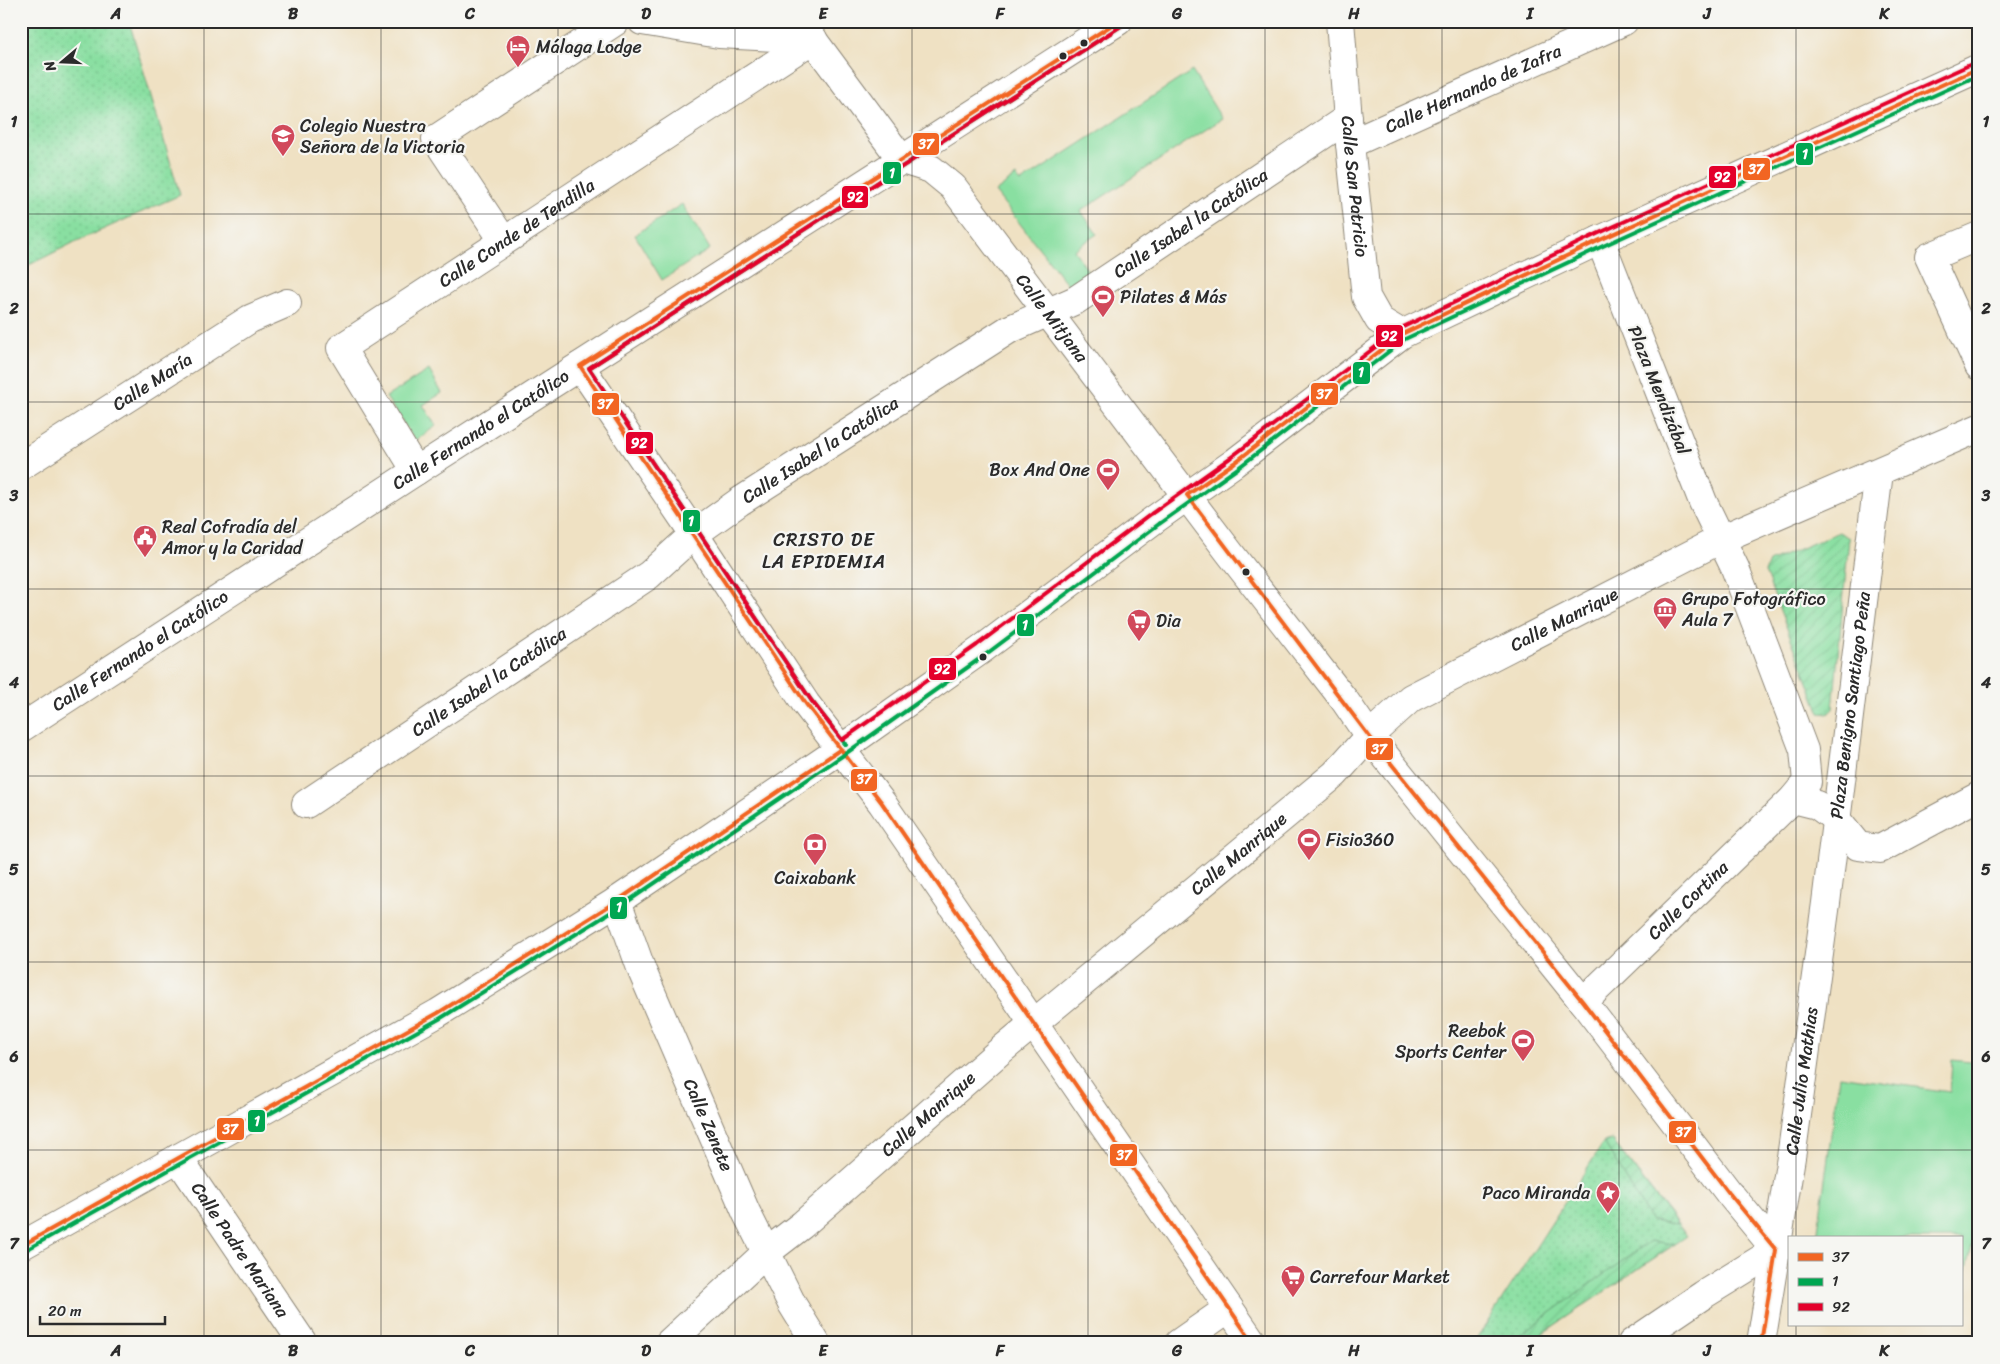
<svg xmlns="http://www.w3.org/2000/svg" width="2000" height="1364" font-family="Sriracha,sans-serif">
<defs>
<pattern id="park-dots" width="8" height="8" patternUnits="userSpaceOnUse" patternTransform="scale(1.25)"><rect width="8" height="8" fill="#89dfa1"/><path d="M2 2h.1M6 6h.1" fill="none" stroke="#76c08b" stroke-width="1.8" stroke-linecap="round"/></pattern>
<pattern id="garden-furrows" width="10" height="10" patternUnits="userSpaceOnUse" patternTransform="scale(1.25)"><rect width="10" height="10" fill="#89dfa1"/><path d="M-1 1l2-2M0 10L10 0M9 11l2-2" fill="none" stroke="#76c08b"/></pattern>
</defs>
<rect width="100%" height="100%" fill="#f6f6f2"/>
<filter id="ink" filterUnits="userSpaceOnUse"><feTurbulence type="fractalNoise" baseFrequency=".02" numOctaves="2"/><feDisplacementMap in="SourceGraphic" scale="10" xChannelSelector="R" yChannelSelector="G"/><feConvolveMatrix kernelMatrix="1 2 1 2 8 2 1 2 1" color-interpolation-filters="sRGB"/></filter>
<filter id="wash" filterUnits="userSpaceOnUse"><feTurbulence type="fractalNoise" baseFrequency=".0096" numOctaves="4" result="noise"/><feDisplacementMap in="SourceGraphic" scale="20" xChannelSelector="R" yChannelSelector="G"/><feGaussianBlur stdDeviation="1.12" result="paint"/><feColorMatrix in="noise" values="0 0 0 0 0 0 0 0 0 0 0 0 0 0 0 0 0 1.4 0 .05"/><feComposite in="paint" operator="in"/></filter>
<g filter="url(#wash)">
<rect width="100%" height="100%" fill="#efe1c3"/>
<!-- grass -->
<path fill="#89dfa1" stroke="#5a8566" d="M1192,71L1222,119L1081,211L1097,234L1074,250L1088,271L1068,285L995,192L1016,176L1021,182Z
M682,204L710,249L662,280L635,235Z
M429,370L442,393L423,405L436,426L415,441L386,397Z
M1952,1060L1979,1063V1216L1961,1294V1238H1817L1839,1076L1950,1092Z"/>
<!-- park -->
<path fill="url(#park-dots)" stroke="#5a8566" d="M21,21H129L180,195L75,242L21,269Z
M1612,1140L1687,1236L1528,1343H1474L1604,1142Z"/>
<!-- garden -->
<path fill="url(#garden-furrows)" stroke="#5a8566" d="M1839,532L1849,538L1833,709L1828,714L1820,713L1765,572L1769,562Z
M1612,1140L1677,1224L1651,1221L1604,1142Z
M1650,1241L1675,1244L1528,1343H1509Z"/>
</g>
<g filter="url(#ink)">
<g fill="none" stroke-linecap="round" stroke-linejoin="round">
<defs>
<g id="minor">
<path d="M642,21L719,34L813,39"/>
<path id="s1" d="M799,21L902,160L931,169L953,187L1229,552L1345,701L1369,736L1583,1002L1729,1193L1776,1250"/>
<path id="s2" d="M1340,21L1350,144L1366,297L1379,320L1402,334"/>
<path id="s3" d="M1350,144L1624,21"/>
<path d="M1979,236L1929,257L1979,366"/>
<path d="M503,240L436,139L616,21"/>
<path d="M580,366L694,534L806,704L882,803L1253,1343"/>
<path id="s4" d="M21,466L250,319L287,303"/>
<path id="s5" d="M416,471L341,348L813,39"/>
<path id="s6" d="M21,728L416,471L1118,21"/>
<path d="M1793,799L1817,805L1836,819L1858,846L1880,849L1979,796"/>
<path id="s7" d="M306,804L649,575L694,534L739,502L1008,330L1076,300L1348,118"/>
<path id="s8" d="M617,901L642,971L746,1212L792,1304L816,1343"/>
<path id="s9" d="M1583,1002L1793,799L1807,782L1804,750L1735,568L1703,502L1600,240"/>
<path id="s10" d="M178,1158L303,1343"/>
<path id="s11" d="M669,1343L767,1252L802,1225L999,1052L1335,774L1369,736L1411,698L1721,539L1979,428"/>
<path d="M1179,1343L1229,1308"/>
<path d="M1632,1343L1703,1295L1776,1250"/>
<path id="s12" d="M1761,1343L1792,1151L1826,903L1879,472"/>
</g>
<path id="major" d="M21,1246L438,1013L617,901L841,749L981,650L1155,519L1234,463L1402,334L1600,240L1979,68"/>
</defs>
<!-- minor casing -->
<use href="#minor" stroke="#8d8677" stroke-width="30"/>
<!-- major casing -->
<use href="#major" stroke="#8d8677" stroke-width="30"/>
<!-- minor -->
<use href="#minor" stroke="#fff" stroke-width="28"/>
<!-- major -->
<use href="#major" stroke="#fff" stroke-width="28"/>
<defs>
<path id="bus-1" d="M1118,21L580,366L806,704L882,803L1253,1343
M21,1246L438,1013L617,901L841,749
M1761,1343L1776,1250L1729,1193L1583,1002L1369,736L1187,495L1234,463L1402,334L1600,240L1979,68"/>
<path id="bus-2" d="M846,745L811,700L589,368L1121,26
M24,1251L441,1018L621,906L845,754L985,655L1159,524L1238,468L1405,339L1603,246L1979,75"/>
<path id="bus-3" d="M1121,26L589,368L811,700L842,740L977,645L1151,514L1230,458L1399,329L1597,234L1976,62"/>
</defs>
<!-- bus-1 casing -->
<use href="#bus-1" stroke="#f6f6f2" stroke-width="8"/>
<!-- bus-2 casing -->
<use href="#bus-2" stroke="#f6f6f2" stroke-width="8"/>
<!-- bus-3 casing -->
<use href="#bus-3" stroke="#f6f6f2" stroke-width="8"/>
<!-- bus-1 -->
<use href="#bus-1" stroke="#f26522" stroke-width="4"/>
<!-- bus-2 -->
<use href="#bus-2" stroke="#00a651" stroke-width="4"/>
<!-- bus-3 -->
<use href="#bus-3" stroke="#e4002b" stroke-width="4"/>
</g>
</g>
<!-- grid -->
<path fill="none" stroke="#2b2b2b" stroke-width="1" stroke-opacity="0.55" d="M204,21V1343M381,21V1343M558,21V1343M735,21V1343M912,21V1343M1088,21V1343M1265,21V1343M1442,21V1343M1619,21V1343M1796,21V1238M21,214H1979M21,402H1979M21,589H1979M21,776H1979M21,962H1979M21,1150H1979M1796,1325V1343"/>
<!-- icons -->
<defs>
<symbol id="hotel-pin" viewBox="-11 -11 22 30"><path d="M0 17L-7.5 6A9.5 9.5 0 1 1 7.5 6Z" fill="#d1495b" stroke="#f6f6f2"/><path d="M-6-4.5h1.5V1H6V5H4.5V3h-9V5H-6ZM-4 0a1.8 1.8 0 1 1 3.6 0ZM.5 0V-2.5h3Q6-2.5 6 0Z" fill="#fff"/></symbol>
<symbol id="school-pin" viewBox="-11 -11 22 30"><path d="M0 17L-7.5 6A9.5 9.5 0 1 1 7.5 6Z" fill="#d1495b" stroke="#f6f6f2"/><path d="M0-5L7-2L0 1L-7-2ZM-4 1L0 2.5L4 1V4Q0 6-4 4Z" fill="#fff"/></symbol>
<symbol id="stadium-pin" viewBox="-11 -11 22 30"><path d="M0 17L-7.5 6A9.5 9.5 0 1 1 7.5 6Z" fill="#d1495b" stroke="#f6f6f2"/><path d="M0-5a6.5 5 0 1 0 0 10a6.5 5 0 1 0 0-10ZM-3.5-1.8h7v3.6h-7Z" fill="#fff"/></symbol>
<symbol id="civic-pin" viewBox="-11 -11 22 30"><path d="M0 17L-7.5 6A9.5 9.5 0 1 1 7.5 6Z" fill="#d1495b" stroke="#f6f6f2"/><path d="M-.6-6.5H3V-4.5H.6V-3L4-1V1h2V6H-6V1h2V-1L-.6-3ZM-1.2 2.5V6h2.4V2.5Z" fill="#fff"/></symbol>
<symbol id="museum-pin" viewBox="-11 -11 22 30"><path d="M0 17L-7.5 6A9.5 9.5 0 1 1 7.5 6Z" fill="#d1495b" stroke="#f6f6f2"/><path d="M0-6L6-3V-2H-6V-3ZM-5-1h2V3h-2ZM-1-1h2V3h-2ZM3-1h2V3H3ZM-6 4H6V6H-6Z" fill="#fff"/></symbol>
<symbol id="supermarket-pin" viewBox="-11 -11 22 30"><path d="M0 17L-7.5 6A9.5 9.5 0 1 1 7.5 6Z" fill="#d1495b" stroke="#f6f6f2"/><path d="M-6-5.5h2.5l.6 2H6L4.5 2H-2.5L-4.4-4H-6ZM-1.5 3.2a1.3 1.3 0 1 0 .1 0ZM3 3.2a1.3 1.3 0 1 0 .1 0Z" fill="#fff"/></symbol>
<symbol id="bank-pin" viewBox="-11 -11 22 30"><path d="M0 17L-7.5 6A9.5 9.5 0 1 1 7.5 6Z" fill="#d1495b" stroke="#f6f6f2"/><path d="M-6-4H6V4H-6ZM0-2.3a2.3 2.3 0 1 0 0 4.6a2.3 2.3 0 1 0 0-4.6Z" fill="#fff"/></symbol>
<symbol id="sight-pin" viewBox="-11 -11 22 30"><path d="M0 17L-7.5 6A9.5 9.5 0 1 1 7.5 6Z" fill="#d1495b" stroke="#f6f6f2"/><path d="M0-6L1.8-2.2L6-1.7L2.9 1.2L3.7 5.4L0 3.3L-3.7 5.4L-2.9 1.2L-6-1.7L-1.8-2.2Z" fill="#fff"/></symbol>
</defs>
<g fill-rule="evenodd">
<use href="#hotel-pin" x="504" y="33" width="28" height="38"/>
<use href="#school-pin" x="269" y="122" width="28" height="38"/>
<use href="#stadium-pin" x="1089" y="283" width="28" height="38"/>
<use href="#stadium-pin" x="1094" y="456" width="28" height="38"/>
<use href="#civic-pin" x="131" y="523" width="28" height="38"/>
<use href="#museum-pin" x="1651" y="595" width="28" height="38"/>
<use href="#supermarket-pin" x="1125" y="607" width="28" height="38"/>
<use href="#stadium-pin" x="1295" y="826" width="28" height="38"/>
<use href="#bank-pin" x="801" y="831" width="28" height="38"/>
<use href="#stadium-pin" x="1509" y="1027" width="28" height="38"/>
<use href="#sight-pin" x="1594" y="1179" width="28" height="38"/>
<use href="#supermarket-pin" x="1279" y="1263" width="28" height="38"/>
</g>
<!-- markers -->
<g fill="#2b2b2b" stroke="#f6f6f2" stroke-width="2">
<circle cx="1084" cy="43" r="4.5"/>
<circle cx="1063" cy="56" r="4.5"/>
<circle cx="1246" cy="572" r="4.5"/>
<circle cx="983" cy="657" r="4.5"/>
</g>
<g text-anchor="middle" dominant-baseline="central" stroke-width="4.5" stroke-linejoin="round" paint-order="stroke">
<!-- poi labels -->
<g font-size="18" fill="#2b2b2b" stroke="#f6f6f2" text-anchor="start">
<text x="536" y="47">Málaga Lodge</text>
<text x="300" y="126">Colegio Nuestra<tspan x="300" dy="21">Señora de la Victoria</tspan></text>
<text x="1120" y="297">Pilates &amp; Más</text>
<text x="1090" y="470" text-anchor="end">Box And One</text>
<text x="162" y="527">Real Cofradía del<tspan x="162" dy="21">Amor y la Caridad</tspan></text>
<text x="1682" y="599">Grupo Fotográfico<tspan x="1682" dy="21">Aula 7</tspan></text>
<text x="1156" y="621">Dia</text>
<text x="1326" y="840">Fisio360</text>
<text x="815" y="878" text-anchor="middle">Caixabank</text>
<text x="1506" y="1031" text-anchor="end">Reebok<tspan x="1506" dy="21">Sports Center</tspan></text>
<text x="1590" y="1193" text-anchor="end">Paco Miranda</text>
<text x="1310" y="1277">Carrefour Market</text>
</g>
<!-- street labels -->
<g font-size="18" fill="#2b2b2b" stroke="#f6f6f2">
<text stroke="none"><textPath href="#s3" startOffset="135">Calle Hernando de Zafra</textPath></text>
<text stroke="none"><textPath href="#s2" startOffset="166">Calle San Patricio</textPath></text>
<text stroke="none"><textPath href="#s7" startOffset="1060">Calle Isabel la Católica</textPath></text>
<text stroke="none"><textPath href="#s5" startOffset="354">Calle Conde de Tendilla</textPath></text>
<text stroke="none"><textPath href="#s1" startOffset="396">Calle Mitjana</textPath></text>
<text stroke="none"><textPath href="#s4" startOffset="156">Calle María</textPath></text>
<text transform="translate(1659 390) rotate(68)">Plaza Mendizábal</text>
<text stroke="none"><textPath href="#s6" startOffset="548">Calle Fernando el Católico</textPath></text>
<text stroke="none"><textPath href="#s7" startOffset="625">Calle Isabel la Católica</textPath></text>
<text stroke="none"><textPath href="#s11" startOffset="1156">Calle Manrique</textPath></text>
<text stroke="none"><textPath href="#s6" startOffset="142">Calle Fernando el Católico</textPath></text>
<text stroke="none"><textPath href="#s7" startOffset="220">Calle Isabel la Católica</textPath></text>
<text stroke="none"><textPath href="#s12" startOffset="644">Plaza Benigno Santiago Peña</textPath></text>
<text stroke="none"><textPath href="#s11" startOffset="751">Calle Manrique</textPath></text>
<text stroke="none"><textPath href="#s9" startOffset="146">Calle Cortina</textPath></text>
<text stroke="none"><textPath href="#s12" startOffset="265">Calle Julio Mathias</textPath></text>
<text stroke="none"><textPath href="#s11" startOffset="346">Calle Manrique</textPath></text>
<text stroke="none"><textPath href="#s8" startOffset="242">Calle Zenete</textPath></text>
<text stroke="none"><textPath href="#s10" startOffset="111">Calle Padre Mariana</textPath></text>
</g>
<!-- neighbourhood labels -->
<g font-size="19" letter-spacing="1" fill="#2b2b2b" stroke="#f6f6f2">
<text x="824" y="539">CRISTO DE<tspan x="824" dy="22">LA EPIDEMIA</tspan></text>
</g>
</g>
<g stroke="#f6f6f2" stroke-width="2">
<rect x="912" y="132" width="28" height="24" rx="5" fill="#f26522"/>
<rect x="1795" y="142" width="19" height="24" rx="5" fill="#00a651"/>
<rect x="1742" y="157" width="29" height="24" rx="5" fill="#f26522"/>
<rect x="882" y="161" width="20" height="24" rx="5" fill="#00a651"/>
<rect x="1708" y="165" width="29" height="24" rx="5" fill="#e4002b"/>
<rect x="841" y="185" width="28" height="24" rx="5" fill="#e4002b"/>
<rect x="1375" y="324" width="29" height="24" rx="5" fill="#e4002b"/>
<rect x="1352" y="361" width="19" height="24" rx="5" fill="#00a651"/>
<rect x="1310" y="382" width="29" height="24" rx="5" fill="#f26522"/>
<rect x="591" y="392" width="29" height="24" rx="5" fill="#f26522"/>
<rect x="625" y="431" width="29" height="24" rx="5" fill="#e4002b"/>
<rect x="682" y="509" width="19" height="24" rx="5" fill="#00a651"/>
<rect x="1016" y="613" width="19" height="24" rx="5" fill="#00a651"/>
<rect x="928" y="657" width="29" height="24" rx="5" fill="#e4002b"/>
<rect x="1365" y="737" width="29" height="24" rx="5" fill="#f26522"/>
<rect x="850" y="768" width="28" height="24" rx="5" fill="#f26522"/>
<rect x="609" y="896" width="19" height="24" rx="5" fill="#00a651"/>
<rect x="247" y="1109" width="19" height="24" rx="5" fill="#00a651"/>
<rect x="216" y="1117" width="29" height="24" rx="5" fill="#f26522"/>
<rect x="1668" y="1120" width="29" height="24" rx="5" fill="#f26522"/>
<rect x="1109" y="1143" width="29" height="24" rx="5" fill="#f26522"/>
</g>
<g font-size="14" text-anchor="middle" font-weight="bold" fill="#fff">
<text x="926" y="149">37</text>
<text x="1805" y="159">1</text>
<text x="1756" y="174">37</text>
<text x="892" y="178">1</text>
<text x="1722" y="182">92</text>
<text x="855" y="202">92</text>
<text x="1389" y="341">92</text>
<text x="1361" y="377">1</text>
<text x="1324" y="399">37</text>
<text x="605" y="409">37</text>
<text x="639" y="448">92</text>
<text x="691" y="526">1</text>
<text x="1025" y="630">1</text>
<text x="942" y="674">92</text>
<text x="1379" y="754">37</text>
<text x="864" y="784">37</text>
<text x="619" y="912">1</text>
<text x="257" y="1126">1</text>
<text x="230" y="1134">37</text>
<text x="1683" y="1137">37</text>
<text x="1124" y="1160">37</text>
</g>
<!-- margin -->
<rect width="2000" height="1364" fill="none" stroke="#f6f6f2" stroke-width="55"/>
<!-- legend -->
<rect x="1788" y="1236" width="175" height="90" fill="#f6f6f2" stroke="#a5a5a2"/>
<rect x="1798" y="1253" width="25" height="8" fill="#f26522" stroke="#a5a5a2"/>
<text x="1832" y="1262" font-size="15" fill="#2b2b2b">37</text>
<rect x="1798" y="1278" width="25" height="8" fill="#00a651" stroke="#a5a5a2"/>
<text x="1832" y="1286" font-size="15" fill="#2b2b2b">1</text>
<rect x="1798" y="1303" width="25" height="8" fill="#e4002b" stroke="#a5a5a2"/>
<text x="1832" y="1312" font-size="15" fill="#2b2b2b">92</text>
<!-- north arrow -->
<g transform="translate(62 62) rotate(251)" stroke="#f6f6f2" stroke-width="4" paint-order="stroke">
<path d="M0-4L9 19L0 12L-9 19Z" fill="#2b2b2b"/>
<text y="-8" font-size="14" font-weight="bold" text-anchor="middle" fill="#2b2b2b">N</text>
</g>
<!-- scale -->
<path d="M40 1316v8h125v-8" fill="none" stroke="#2b2b2b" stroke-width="2.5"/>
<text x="48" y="1316" font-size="15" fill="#2b2b2b" stroke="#f6f6f2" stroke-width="4" paint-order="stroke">20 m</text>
<rect x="28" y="28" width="1944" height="1308" fill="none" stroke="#2b2b2b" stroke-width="2"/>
<g font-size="16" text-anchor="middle" font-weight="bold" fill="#2b2b2b">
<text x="116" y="19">A</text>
<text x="293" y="19">B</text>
<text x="470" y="19">C</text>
<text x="646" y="19">D</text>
<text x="823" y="19">E</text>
<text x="1000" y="19">F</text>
<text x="1177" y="19">G</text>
<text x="1354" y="19">H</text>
<text x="1530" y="19">I</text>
<text x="1707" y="19">J</text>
<text x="1884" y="19">K</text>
<text x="14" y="127">1</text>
<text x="1986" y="127">1</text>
<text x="14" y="314">2</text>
<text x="1986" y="314">2</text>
<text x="14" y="501">3</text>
<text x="1986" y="501">3</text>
<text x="14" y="688">4</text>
<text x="1986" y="688">4</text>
<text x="14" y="875">5</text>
<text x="1986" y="875">5</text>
<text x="14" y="1062">6</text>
<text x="1986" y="1062">6</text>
<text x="14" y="1249">7</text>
<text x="1986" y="1249">7</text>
<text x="116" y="1356">A</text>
<text x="293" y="1356">B</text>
<text x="470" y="1356">C</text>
<text x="646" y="1356">D</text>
<text x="823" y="1356">E</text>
<text x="1000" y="1356">F</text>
<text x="1177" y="1356">G</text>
<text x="1354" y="1356">H</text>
<text x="1530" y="1356">I</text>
<text x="1707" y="1356">J</text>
<text x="1884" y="1356">K</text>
</g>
</svg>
